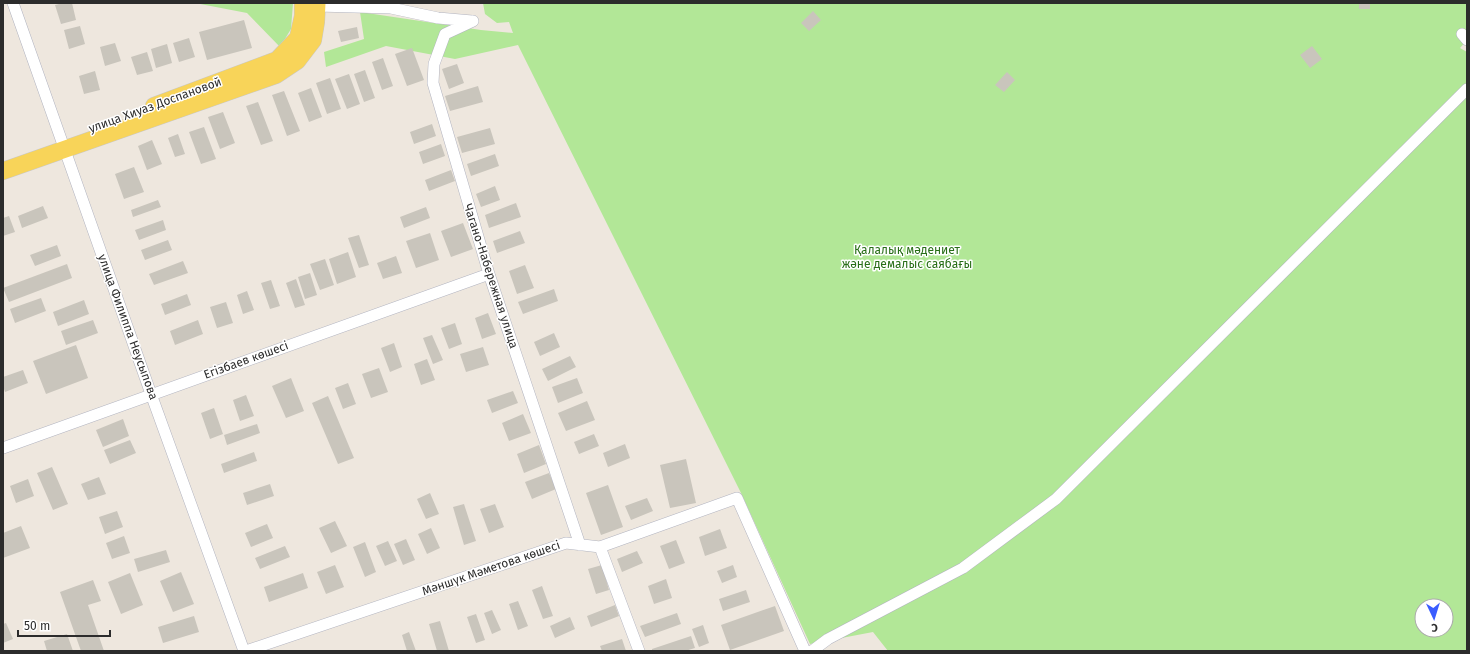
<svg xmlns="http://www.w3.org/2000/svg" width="1470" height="654" font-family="'Fira Sans',sans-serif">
<rect width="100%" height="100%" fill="#eee7de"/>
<!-- green -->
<path fill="#b2e797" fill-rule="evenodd" d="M195,3H293L291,29L280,47L247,13Z
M483,3H1467V40L1460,48L1467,52V651H888L873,632L810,644L741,493L518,45L455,59L386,46L326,67L324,52L364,39L360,12L481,30L513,33L509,22L497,23L485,14ZM1422,606H1446V630H1422Z"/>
<!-- building -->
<path fill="#c9c5bc" d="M63,3H72L76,20L61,24L55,5Z
M1359,3H1370V9H1359Z
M813,11L821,20L809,31L801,23Z
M244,20L252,48L207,60L199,32Z
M80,26L85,44L69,49L64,30Z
M357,27L359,38L341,42L338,31Z
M189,38L195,57L179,62L173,43Z
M115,43L121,61L105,66L100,47Z
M167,44L172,63L156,68L151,49Z
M1312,46L1322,59L1310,68L1300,55Z
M412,48L424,80L407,86L395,54Z
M147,52L153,71L137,75L131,57Z
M383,58L393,86L382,90L372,62Z
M457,64L464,83L449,89L442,69Z
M365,70L375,98L364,102L354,74Z
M95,71L100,90L84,94L79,76Z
M1007,72L1015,80L1004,92L995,85Z
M349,74L360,104L347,109L335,79Z
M330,78L341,109L327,114L316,83Z
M478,86L483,102L450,111L445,96Z
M311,88L322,117L309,122L298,93Z
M284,91L300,131L287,136L272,95Z
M258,102L273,141L261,145L246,106Z
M223,112L235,143L220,149L208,117Z
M432,124L436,136L414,144L410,132Z
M204,127L216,159L201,164L189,132Z
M490,128L495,144L462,153L457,137Z
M178,134L185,154L175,157L168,138Z
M152,140L162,164L147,170L138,146Z
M441,144L445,156L423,164L419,152Z
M495,154L499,166L471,176L467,164Z
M134,167L144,192L124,199L115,174Z
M451,170L455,181L429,191L425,180Z
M495,186L500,200L481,207L476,194Z
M158,200L161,207L133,217L131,210Z
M516,203L521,217L489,228L485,215Z
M43,206L48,218L22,228L18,216Z
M426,207L430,218L404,228L400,217Z
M9,216L15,232L3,236V218Z
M163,220L166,230L139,240L135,230Z
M463,223L473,249L451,257L441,231Z
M520,231L525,243L497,253L493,241Z
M430,233L439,260L416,268L406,241Z
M359,235L369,265L359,268L348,238Z
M168,240L172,250L145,260L141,250Z
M57,245L61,256L35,266L30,255Z
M348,252L356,277L337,284L329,259Z
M396,256L402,273L383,279L377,263Z
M325,259L334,285L320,290L310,264Z
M183,261L188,273L154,285L149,274Z
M67,264L72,278L9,302L3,288Z
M525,265L534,288L517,294L509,271Z
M310,273L317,295L305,299L298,277Z
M296,279L305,305L295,308L286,283Z
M271,280L280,306L270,309L261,283Z
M554,289L558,301L523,314L518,302Z
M247,291L254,310L243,314L237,295Z
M187,294L191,305L165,315L161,304Z
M41,298L46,311L15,323L10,309Z
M84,300L89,314L58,326L53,312Z
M226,302L233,323L217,328L210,307Z
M488,313L496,334L482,339L475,318Z
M93,320L98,333L66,345L61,331Z
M198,320L203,334L175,345L170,331Z
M455,323L462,344L449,349L441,328Z
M554,333L560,347L540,356L534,342Z
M432,335L443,360L433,364L423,338Z
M394,343L402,367L390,372L381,348Z
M76,345L88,378L46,394L33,361Z
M483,347L489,365L466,372L460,354Z
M570,356L576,367L548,381L542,369Z
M427,359L435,380L421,385L414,364Z
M379,368L388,392L371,398L362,374Z
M23,370L28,383L5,392L3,386V377Z
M291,378L304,411L286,418L272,386Z
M577,378L583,393L558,403L552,387Z
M348,383L356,404L343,409L335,388Z
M513,391L518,403L492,413L487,400Z
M246,395L254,416L240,421L233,400Z
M328,396L354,458L338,464L312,403Z
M587,401L595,420L566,431L558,413Z
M214,408L223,434L210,439L201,413Z
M523,414L531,433L509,441L502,423Z
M123,419L129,436L103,447L96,430Z
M257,424L260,433L227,445L224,435Z
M594,434L599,446L579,454L574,442Z
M130,440L136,453L110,464L104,450Z
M625,444L630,458L608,467L603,453Z
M539,445L546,464L524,473L517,454Z
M254,452L257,461L224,473L221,464Z
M686,459L696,503L670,508L660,465Z
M52,467L68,504L53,510L37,473Z
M549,473L556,489L532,499L525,482Z
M99,477L106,494L88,500L81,484Z
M28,479L34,496L16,503L10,486Z
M270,484L274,496L247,505L243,493Z
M608,485L623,527L601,535L586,493Z
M430,493L439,514L426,519L417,499Z
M647,498L653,511L631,520L625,506Z
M464,504L476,541L464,545L453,507Z
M495,504L504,527L489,533L480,509Z
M117,511L123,527L105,534L99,517Z
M335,521L347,546L331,553L319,528Z
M267,524L273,538L251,547L245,533Z
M21,526L30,548L3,558V533Z
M431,528L440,548L427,554L418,534Z
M720,529L727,548L705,556L699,537Z
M124,536L130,553L112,559L106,543Z
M406,539L415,560L403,565L394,544Z
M676,540L685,563L669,569L660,546Z
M388,541L397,561L385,566L376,546Z
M365,542L376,572L365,577L353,547Z
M285,546L290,557L260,569L255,558Z
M166,550L170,562L138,572L134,559Z
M637,551L643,563L622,572L617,559Z
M335,565L344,587L326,594L317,572Z
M602,565L609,590L596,594L588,569Z
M733,565L737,577L722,583L717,571Z
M181,572L194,604L173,612L160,581Z
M130,573L143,605L121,614L108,582Z
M303,573L308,588L269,602L264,587Z
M666,579L672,598L654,604L648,586Z
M93,580L101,601L88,605L104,651H81L60,592Z
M542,586L553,616L543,619L532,590Z
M746,590L750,602L723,611L719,599Z
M518,601L528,626L518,630L509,604Z
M615,605L619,616L591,627L587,616Z
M775,606L784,631L730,650L721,625Z
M492,610L501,630L492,634L484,613Z
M677,613L681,624L645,637L640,626Z
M476,614L485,640L476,643L467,617Z
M194,616L199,632L163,643L158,627Z
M570,617L575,629L555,638L550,626Z
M440,621L449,651H437L429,624Z
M6,623L13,639L3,643V624Z
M703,625L709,643L699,647L692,629Z
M409,632L416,651H407L402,635Z
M67,634L73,651H47L44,641Z
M691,636L695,648L685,651H652V649Z
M622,639L626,651H602L600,646Z"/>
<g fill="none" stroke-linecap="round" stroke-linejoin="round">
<defs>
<path id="minor" d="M13,3L151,394L244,651
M317,6L391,8L438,18L472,21
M473,21L445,34L434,64L433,83L489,274L580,545
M1462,34L1467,40
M3,448L489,274
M600,547L639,651
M246,651L566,543L600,547L737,498L805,651
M812,651L828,639L963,568L1056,499L1467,89"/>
<path id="primary" d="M154,106L277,60L298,38L303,16V3
M3,171L276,75L297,61L313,40L316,22L317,3"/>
</defs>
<!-- minor casing -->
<use href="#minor" stroke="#b2b4c0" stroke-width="12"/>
<!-- primary casing -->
<use href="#primary" stroke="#c8c8c8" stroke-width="18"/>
<!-- minor -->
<use href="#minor" stroke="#fff" stroke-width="11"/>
<!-- primary -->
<use href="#primary" stroke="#f8d459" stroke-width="17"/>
</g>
<g text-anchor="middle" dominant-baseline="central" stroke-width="3" stroke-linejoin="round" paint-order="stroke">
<!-- street labels -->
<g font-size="12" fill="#2c2c2c" stroke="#fff">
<text transform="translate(155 105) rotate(-20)">улица Хиуаз Доспановой</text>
<text transform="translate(491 276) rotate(72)">Чагано-Набережная улица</text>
<text transform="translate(128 327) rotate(70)">улица Филиппа Неусыпова</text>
<text transform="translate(246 360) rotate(-20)">Егізбаев көшесі</text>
<text transform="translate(491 568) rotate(-19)">Мәншүк Мәметова көшесі</text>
</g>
<!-- park labels -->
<g font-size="12" fill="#286e17" stroke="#fff">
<text x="907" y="250">Қалалық мәдениет<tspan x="907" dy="14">және демалыс саябағы</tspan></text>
</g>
</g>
<!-- border -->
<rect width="1470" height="654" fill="none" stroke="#2c2c2c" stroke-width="8"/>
<!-- north arrow -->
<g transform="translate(1434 618) rotate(176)"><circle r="19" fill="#ffffff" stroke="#ababab"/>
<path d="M0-3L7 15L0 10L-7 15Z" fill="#3a5dff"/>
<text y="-6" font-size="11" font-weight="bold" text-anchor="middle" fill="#2c2c2c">С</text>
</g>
<!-- scale -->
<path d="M18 630v6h92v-6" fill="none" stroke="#2c2c2c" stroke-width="2"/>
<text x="24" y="630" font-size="12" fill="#2c2c2c" stroke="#ffffff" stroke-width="3" paint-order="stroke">50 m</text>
</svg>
